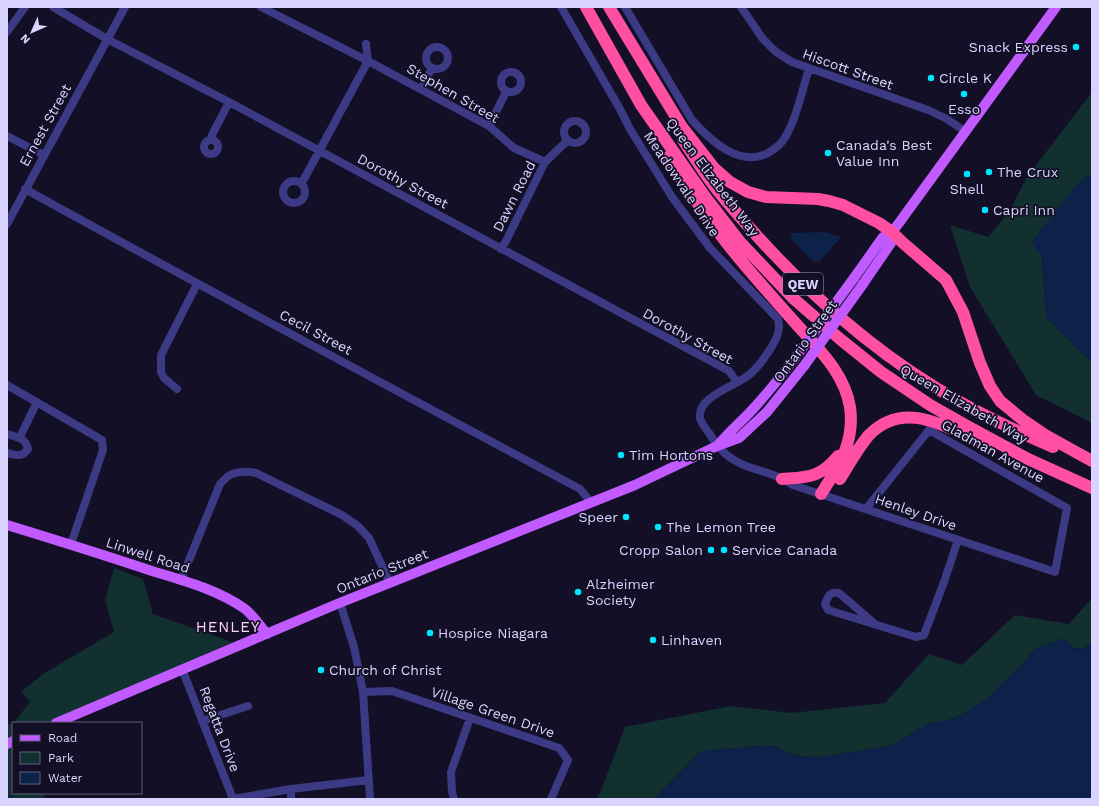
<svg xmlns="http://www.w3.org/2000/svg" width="1099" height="806" font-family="'Work Sans',sans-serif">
<rect width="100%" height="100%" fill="#130f26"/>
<!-- green -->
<path fill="#12302f" d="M1092,92V175L1085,177L1032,242L1042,257L1046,317L1088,359L1092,362V423L1036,395L970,287L950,225L988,237L1009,212L1027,177Z
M114,568L143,579L153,614L232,642L68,719V723H13V793H45L44,799H7V725L15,721L30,702L21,692L43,674L114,632L105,600Z
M1092,598V642L1084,648L1035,649L1022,664L988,698L961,715L948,720L928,724L890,746L815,758L794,755L772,745L701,751L654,799H596L600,793L625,727L731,706L791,713L885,703L929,654L962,665L1015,615L1069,624Z"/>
<!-- water -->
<path fill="#0c2248" d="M1092,175V362L1088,359L1046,317L1042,257L1032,242L1074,188L1085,177Z
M824,232L841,237L819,262H813L790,238L792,233Z
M1063,638L1075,649L1084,648L1092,642V799H654L701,751L772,745L794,755L815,758L890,746L928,724L948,720L961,715L988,698L1022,664L1035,649Z"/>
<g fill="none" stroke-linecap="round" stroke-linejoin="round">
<!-- stream -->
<path stroke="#0c2248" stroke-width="2" d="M10,799L13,793"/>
<!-- minor -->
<path stroke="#3d3a85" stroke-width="8" d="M53,7L107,39L229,102L729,371L737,382
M261,7L368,61L489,126L514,148L545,162
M561,7L620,109L630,129L672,197L710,248L778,319C781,331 777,337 771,348C765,357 759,367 750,374C737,386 697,396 700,418C701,423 706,429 709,433C716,444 723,454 734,460C744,467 756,469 768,473C777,476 785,480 793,485L1055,572L1067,508L929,430L866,509
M625,7L692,120C710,140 739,168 768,153C774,149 780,146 784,139C796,121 802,90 809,69
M741,7L763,39L776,52L792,62L928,110L945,118L965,131
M7,32L25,7
M366,44L368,61
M426 58a11 11 0 1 1 22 0a11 11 0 1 1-22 0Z
M501 82a10 10 0 1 1 20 0a10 10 0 1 1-20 0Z
M421,89L432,68
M564 132a11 11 0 1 1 22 0a11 11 0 1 1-22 0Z
M489,126L506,92
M7,136L44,155
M204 147a7 7 0 1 1 14 0a7 7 0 1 1-14 0Z
M211,140L212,135L229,102
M283 192a11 11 0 1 1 22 0a11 11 0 1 1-22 0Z
M300,183L304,179L368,61
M25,189C209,291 395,390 580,489L591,502
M7,224L125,7
M501,249L506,241L545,162L568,140
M7,385L102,440L103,450L71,544
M177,389L164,378L161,372V355L197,284
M7,434C17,437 26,438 28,449C22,458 16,455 7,453
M20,437L37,402
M181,580L220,484C222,482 225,479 227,477C234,471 248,471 256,473L342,515L358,526L369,538L390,583
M340,603L354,647L363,692L370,799
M875,624L839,593C829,592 829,595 825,604L828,610L916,637L924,635L944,582L958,540
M182,669L233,799
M363,692L392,691L559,748L568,760L551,799
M202,721L248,706
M291,789V799
M233,799L291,789L369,780
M454,799L452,792L451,772L470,718"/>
<!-- major -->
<path stroke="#c25bff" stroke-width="10" d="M854,278L883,237L892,232
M863,284L891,243L892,232L899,223L1056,7
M719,444C730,431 742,421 753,409C768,393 781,376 795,358
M7,525C56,540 104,555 152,571C182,580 219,590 245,609C253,615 260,626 267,634
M56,723L337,604L635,485L717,446L739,438L767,412L804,366
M7,744L13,741"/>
<!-- highway -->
<path stroke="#ff4fa3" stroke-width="12" d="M586,7L641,105L706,198L740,242L794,299L840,339L881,372L930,405L967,426L1028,459L1092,488
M609,7L682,127L714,168L730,182L748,192L766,197L818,199L829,201L843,205L879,223L892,232L902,242L946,280L963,312L980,363L990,386L1000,401L1023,420L1045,435L1092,461
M683,140C693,155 702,170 712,183C726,202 742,219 757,236C816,301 883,359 960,402C990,419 1021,433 1053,447
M668,157C685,186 705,215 726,242C746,268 769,293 791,318C814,345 844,370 850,407C855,442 839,466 821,494
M782,479C808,477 820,478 838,456
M840,479C849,464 858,448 869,435C906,397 949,430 988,445"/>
<!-- major-bridge -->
<path stroke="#c25bff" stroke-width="10" d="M795,358L854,278
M804,366L863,284"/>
</g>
<!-- markers -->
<g fill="#00e5ff" stroke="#130f26" stroke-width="1.5">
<circle cx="1076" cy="47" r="4"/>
<circle cx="931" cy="78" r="4"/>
<circle cx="964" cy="94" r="4"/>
<circle cx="828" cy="153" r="4"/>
<circle cx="989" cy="172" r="4"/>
<circle cx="967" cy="174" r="4"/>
<circle cx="985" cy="210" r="4"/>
<circle cx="621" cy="455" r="4"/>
<circle cx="626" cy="517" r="4"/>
<circle cx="658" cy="527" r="4"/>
<circle cx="711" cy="550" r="4"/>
<circle cx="724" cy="550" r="4"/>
<circle cx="578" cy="592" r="4"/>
<circle cx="430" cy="633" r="4"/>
<circle cx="653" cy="640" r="4"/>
<circle cx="321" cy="670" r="4"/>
</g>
<g text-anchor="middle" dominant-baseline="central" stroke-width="3.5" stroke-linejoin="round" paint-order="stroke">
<!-- shield labels -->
<rect fill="#130f26" stroke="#9e99be" stroke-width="1" x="783" y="273" width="40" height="22" rx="3"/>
<g font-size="13" font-weight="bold" fill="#d9d4ff">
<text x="803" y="284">QEW</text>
</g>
<!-- poi labels -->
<g font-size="14" fill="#d9d4ff" stroke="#130f26" text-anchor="start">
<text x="1068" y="47" text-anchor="end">Snack Express</text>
<text x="939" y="78">Circle K</text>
<text x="964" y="109" text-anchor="middle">Esso</text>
<text x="836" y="145">Canada's Best<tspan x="836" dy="16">Value Inn</tspan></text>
<text x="997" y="172">The Crux</text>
<text x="967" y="189" text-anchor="middle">Shell</text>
<text x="993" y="210">Capri Inn</text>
<text x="629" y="455">Tim Hortons</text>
<text x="618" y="517" text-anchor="end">Speer</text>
<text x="666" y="527">The Lemon Tree</text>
<text x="703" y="550" text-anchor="end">Cropp Salon</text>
<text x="732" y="550">Service Canada</text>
<text x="586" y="584">Alzheimer<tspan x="586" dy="16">Society</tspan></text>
<text x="438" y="633">Hospice Niagara</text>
<text x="661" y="640">Linhaven</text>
<text x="329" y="670">Church of Christ</text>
</g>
<!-- street labels -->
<g font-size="14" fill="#d9d4ff" stroke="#130f26">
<text transform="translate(848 69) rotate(20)">Hiscott Street</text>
<text transform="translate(453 93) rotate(30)">Stephen Street</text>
<text transform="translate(45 125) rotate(-61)">Ernest Street</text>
<text transform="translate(713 177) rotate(53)">Queen Elizabeth Way</text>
<text transform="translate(403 181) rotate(28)">Dorothy Street</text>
<text transform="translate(682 184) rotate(56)">Meadowvale Drive</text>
<text transform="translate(514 196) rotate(-63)">Dawn Road</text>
<text transform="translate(316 332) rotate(28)">Cecil Street</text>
<text transform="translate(688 336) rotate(29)">Dorothy Street</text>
<text transform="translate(805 341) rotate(-54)">Ontario Street</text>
<text transform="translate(964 404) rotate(30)">Queen Elizabeth Way</text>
<text transform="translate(993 451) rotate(29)">Gladman Avenue</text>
<text transform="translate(916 512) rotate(19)">Henley Drive</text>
<text transform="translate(148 555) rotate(18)">Linwell Road</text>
<text transform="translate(382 571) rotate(-22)">Ontario Street</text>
<text transform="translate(493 712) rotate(19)">Village Green Drive</text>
<text transform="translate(220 729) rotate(69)">Regatta Drive</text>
</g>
<!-- neighbourhood labels -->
<g font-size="15" letter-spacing="1" fill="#ffd6f0" stroke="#130f26">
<text x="228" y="627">HENLEY</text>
</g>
</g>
<!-- border -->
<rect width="1099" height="806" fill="none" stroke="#d9d4ff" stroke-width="16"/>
<!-- legend -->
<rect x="12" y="722" width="130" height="72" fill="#130f26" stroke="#625e7d"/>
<rect x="20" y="735" width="20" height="6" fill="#c25bff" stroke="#625e7d"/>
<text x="48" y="742" font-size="12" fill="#d9d4ff">Road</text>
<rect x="20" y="752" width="20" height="12" fill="#12302f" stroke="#625e7d"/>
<text x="48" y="762" font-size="12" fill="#d9d4ff">Park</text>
<rect x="20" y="772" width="20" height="12" fill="#0c2248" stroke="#625e7d"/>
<text x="48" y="782" font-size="12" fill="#d9d4ff">Water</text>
<!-- north arrow -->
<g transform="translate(32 32) rotate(225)" stroke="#130f26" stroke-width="3" paint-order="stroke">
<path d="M0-3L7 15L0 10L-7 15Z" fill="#d9d4ff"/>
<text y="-6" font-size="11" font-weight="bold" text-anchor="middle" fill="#d9d4ff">N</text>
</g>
</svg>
